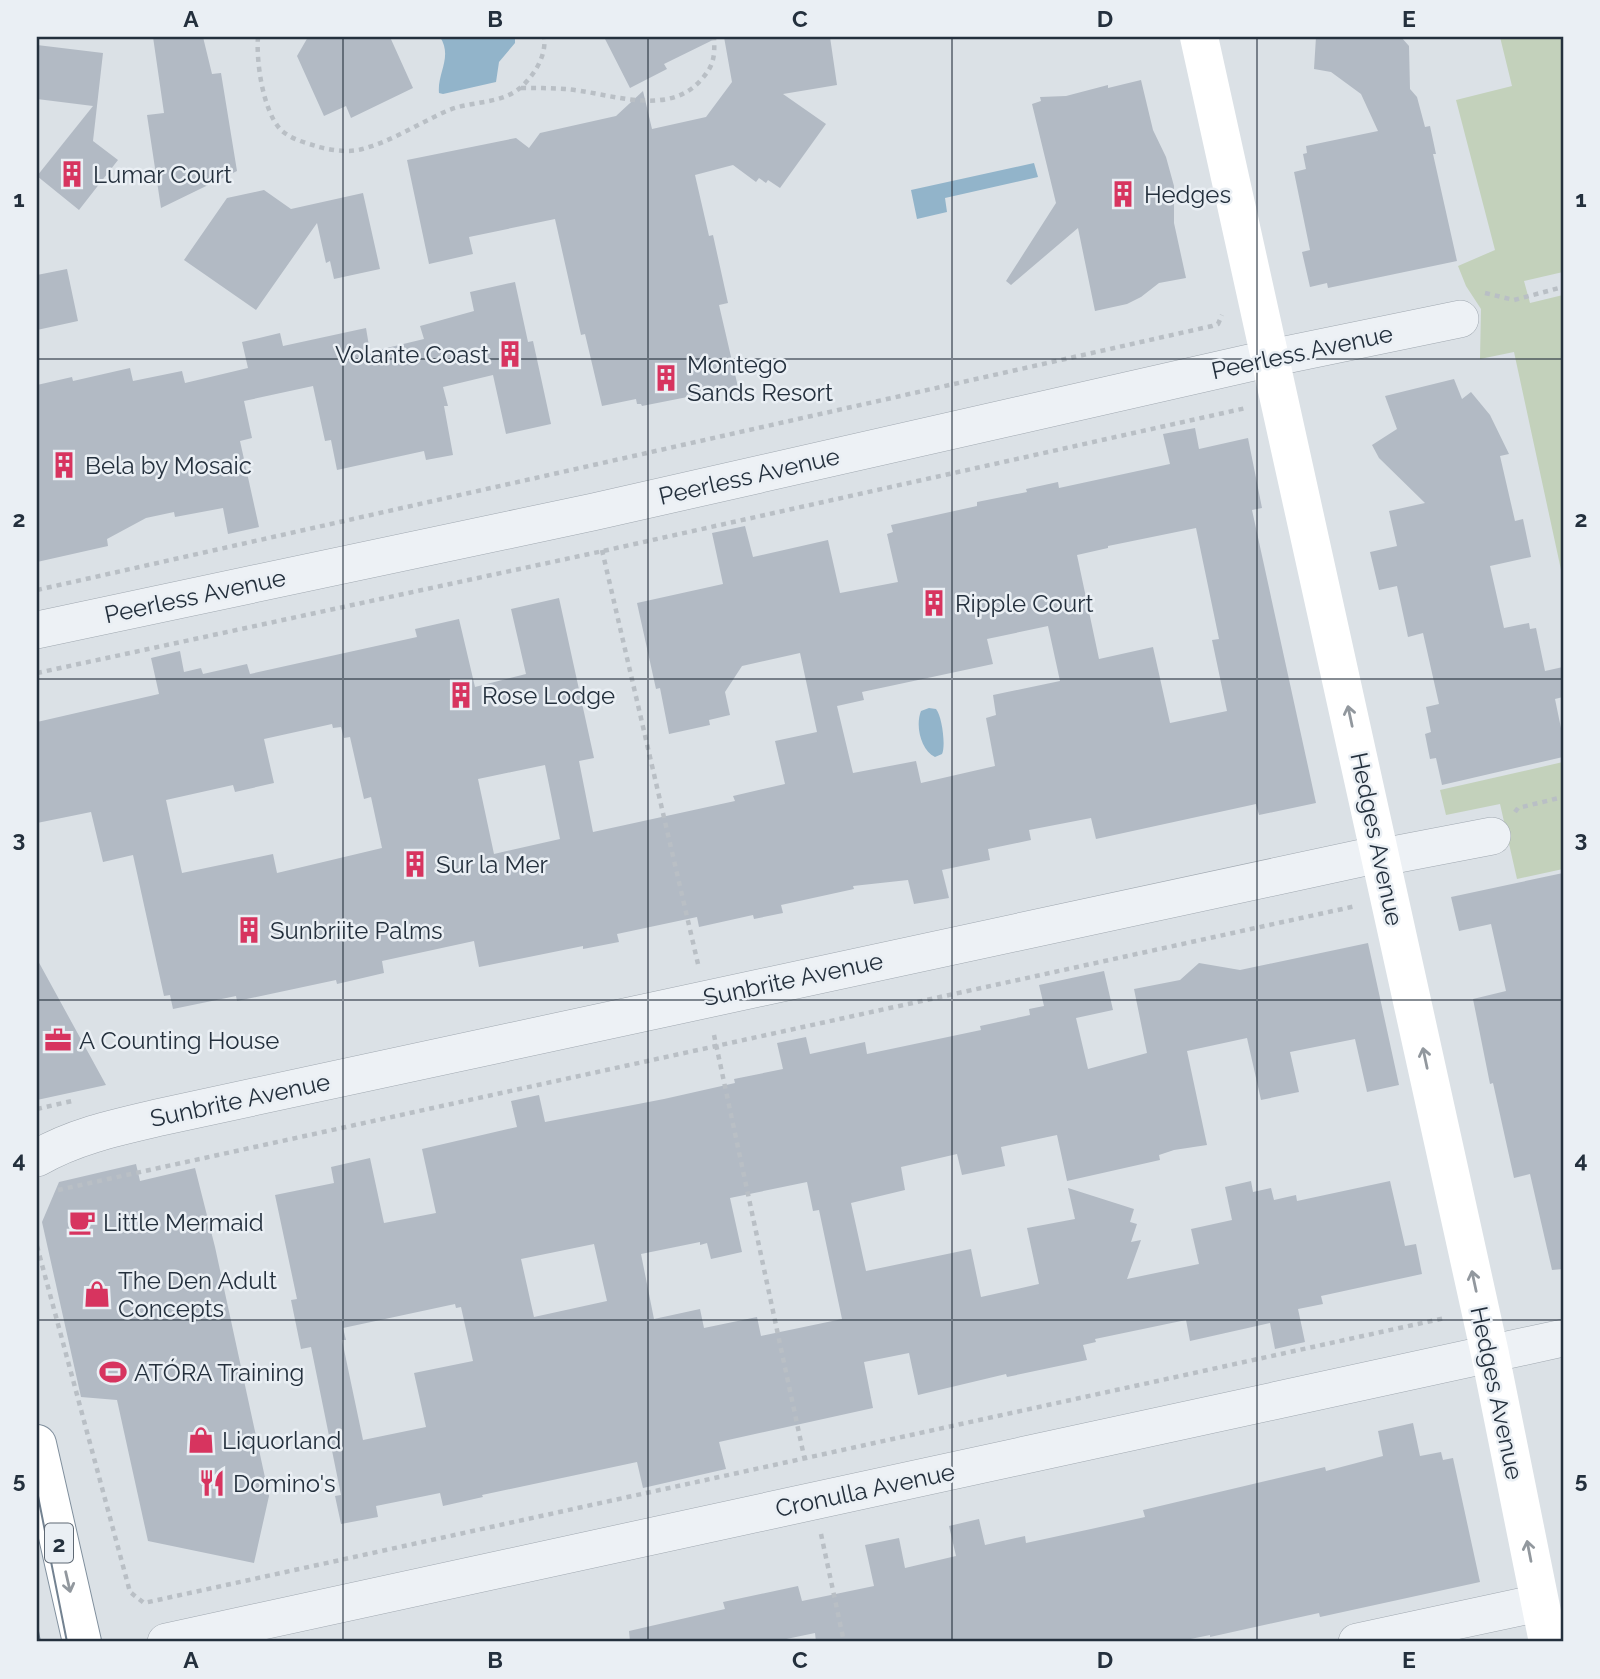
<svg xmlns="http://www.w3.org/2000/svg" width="1600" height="1679" font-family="Raleway,sans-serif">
<rect width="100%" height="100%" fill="#dbe1e6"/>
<!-- green -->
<path fill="#c3d1bb" d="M1500,37H1563V272L1524,281L1530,303L1563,295V579L1514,352L1480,359L1481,309L1466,286L1458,266L1495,250L1456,100L1512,86Z
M1563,762V869L1517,879L1500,804L1446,815L1440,790Z"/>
<!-- water -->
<path fill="#92b4ca" d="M440,37H515V43L499,62L496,82L443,94L439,93C437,73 453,57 440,37Z
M1034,163L1038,177L945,198L947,212L917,219L911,190Z
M929,708L936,709C942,716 946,746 942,754L935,757C921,750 915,726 921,711Z"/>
<!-- building -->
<path fill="#b2bac4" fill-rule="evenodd" d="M153,37H203L212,74L221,73L237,171L161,208L147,115L164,113Z
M308,37H390L413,88L351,118L346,106L324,116L297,56Z
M604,37H719L664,64L667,69L630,88Z
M724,37H830L837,85L783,94L826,124L780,188L768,180L766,183L759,178L756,182L733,165L695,175L709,236L713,235L728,303L719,305L738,387L642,406L641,404H637L636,399L602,406L585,334L581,335L555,219L469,237L473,254L429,264L407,160L516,138L529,148L540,133L616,116L643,91L652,129L706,117L732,82Z
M1316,37H1401L1409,46L1410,89L1417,97L1425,127L1430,126L1436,154H1433L1457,261L1328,288L1327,283L1310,287L1302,252L1310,250L1294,172L1306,169L1303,154L1307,153L1306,146L1378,131L1361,94L1331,72L1314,69Z
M37,45L103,53L93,141L118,160L79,210L37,176L93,106L37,99Z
M1141,80L1153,130L1166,157L1174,186V223L1186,278L1159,283L1141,297L1127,304L1095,311L1078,228L1011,285L1006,281L1056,203L1032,104L1041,101L1040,97L1066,96L1108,85V88Z
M264,190L291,209L363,193L380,269L334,279L330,261L326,263L317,223L256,310L184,260L227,198Z
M67,269L78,321L37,330V275Z
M515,282L528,342L533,341L551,424L506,434L493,375L443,387L448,406H444L453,455L426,460L424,451L337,470L331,440L325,441L313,386L244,401L252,438L240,441L259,527L228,534L223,508L175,517L174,512L146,518L107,539L108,546L37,562V385L72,377L73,381L130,368L133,381L182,371L185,383L248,368L242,342L280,333L283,346L366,328L370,352L424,339L420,326L474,311L470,292Z
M1454,379L1462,399L1471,392L1490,415L1509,454L1500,456L1515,521L1523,519L1531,557L1490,566L1504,628L1529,623L1530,629L1536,628L1545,671L1563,667V697L1555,699L1563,738V757L1442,785L1436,758L1430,759L1425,734L1431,732L1426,707L1439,704L1423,633L1408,637L1397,586L1379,590L1370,552L1397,546L1389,511L1425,503L1379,458L1372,445L1397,429L1385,396Z
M1195,428L1199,449L1248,438L1262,508L1252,510L1316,803L1259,815L1256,804L1096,839L1091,818L1029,830L1031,840L988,849L990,860L942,870L949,898L914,904L908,880L853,886L854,889L781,905L783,913L754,919L753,915L699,927L697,917L617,934L619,942L583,949V946L479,967L474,941L382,961L384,973L337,984L336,980L237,1001L236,996L173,1009L170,995L164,996L133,855L103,862L91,812L37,823V722L159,694L151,658L180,651L184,672L201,668L203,674L247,664L250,674L417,637L415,629L459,619L475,687L526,674L511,609L559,598L594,758L579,761L593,832L735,801L733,796L785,784L775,741L817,732L800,653L742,666L725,692L730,715L709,720L710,725L669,734L660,688L656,689L637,603L723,584L712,533L745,526L753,557L828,540L840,593L898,582L887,534L893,532L891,525L977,506V502L1027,492L1026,489L1058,482L1059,488L1170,464L1163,434ZM1196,528L1219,639L1212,640L1227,711L1170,723L1153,647L1099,659L1077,555L1108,548V546ZM1048,626L1060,681L993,695L996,715L986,718L995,766L921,783L916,761L853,773L837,706L864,700L862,692L993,664L987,639ZM332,724L333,728L341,727L344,738L350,737L364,799L371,797L382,848L277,873L273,854L182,873L166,800L233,785L235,792L274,783L264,739ZM545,765L560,839L494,854L478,779Z
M1563,873V1269L1552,1270L1530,1174L1514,1178L1493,1083L1490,1084L1473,999L1506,991L1491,924L1459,931L1451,897Z
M1368,943L1399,1085L1367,1092L1355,1039L1290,1052L1299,1092L1261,1100L1247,1038L1187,1051L1207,1145L1174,1150L1159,1155L1160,1160L1067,1181L1057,1135L1001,1147L1005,1166L962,1175L957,1154L901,1167L905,1190L851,1203L866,1271L971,1249L981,1297L1039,1284L1027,1228L1075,1219L1068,1188L1134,1209L1130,1222L1137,1224L1131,1242L1141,1240L1127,1279L1199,1264L1191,1229L1232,1220L1225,1187L1251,1181L1253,1192L1271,1188L1274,1200L1296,1195L1297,1201L1390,1181L1405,1246L1416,1244L1422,1274L1321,1296L1323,1304L1298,1309L1305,1342L1275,1349L1270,1323L1190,1341L1186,1320L1095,1339L1096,1342L1083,1345L1087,1360L1007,1377L1006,1374L918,1395L909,1353L864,1362L873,1408L719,1442L726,1469L643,1488L637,1462L482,1495L483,1497L443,1506L440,1493L376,1506L378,1517L341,1524L335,1496L341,1495L311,1347L301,1349L291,1300L297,1299L275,1195L334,1183L331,1167L370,1158L384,1223L436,1213L422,1149L517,1127L511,1101L539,1095L545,1122L664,1099L735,1083L734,1079L783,1069L777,1043L806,1037L810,1054L865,1042L867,1054L981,1030L980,1026L1030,1015L1029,1009L1044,1006L1039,985L1104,971L1113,1010L1076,1018L1088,1069L1147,1053L1134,989L1180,980L1199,963L1240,970ZM807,1182L813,1211L819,1210L842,1319L761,1336L757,1317L704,1328L700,1309L654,1319L641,1254L700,1242V1245L707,1243L711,1259L742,1252L730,1198ZM594,1244L607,1301L534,1317L521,1259ZM455,1304L456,1308L461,1307L473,1361L414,1373L426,1427L363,1440L342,1340H346L343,1328Z
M37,959L106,1085L37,1100Z
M136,1164L140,1181L195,1168L215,1247L269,1496L254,1563L148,1541L117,1400L81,1397L42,1222L59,1182Z
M1413,1423L1420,1456L1441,1452L1443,1460L1453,1458L1480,1582L1320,1617L1319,1613L1210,1637V1635L1176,1642H816L815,1633L772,1642H630L629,1631L725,1609L723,1602L798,1586L802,1601L874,1586L865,1545L899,1538L905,1568L956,1556L949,1526L979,1519L985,1545L1025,1536L1026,1543L1091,1529L1145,1517L1143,1510L1325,1467L1326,1471L1383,1456L1378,1431Z"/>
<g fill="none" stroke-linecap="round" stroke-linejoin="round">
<defs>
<path id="street" d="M37,630L593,512L1271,358L1460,319
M37,1158C75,1136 118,1127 161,1117L1380,854L1393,855L1492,836
M166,1642L1563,1338
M1357,1642L1539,1603"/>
<path id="highway" d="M37,1444L82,1642"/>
</defs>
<!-- street casing -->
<use href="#street" stroke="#a0a8b0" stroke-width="38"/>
<!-- highway casing -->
<use href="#highway" stroke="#81909e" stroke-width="40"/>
<!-- path -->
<path stroke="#b9bfc5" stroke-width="4.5" stroke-dasharray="5 5" stroke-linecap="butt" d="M258,37C256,62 263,110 280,129C290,139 306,143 319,147C335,151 351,153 366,148C396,139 421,122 449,110C472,101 501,104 520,88C534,76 547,55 544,37
M521,88C536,88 550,88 565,89C607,92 666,118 700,81C714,66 715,57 714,37
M1485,293L1514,300L1563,287
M602,550L698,964
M37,590L1212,326L1218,324L1222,315
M37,673L603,551L1246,408
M1515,812L1518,808L1563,797
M714,1035L805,1461
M37,1109L72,1101
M58,1190L1356,906
M37,1246L130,1592L144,1603L1445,1318
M821,1534L844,1642"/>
<!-- street -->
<use href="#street" stroke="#edf1f5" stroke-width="37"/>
<!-- secondary -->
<path stroke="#fff" stroke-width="38" d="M1199,37L1490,1354L1548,1642"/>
<!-- highway -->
<use href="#highway" stroke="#fff" stroke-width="38"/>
<!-- tram -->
<path stroke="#738291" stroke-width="2" d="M37,1491L67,1642
M37,1626L40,1642"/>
</g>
<!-- one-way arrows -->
<defs><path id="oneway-shaft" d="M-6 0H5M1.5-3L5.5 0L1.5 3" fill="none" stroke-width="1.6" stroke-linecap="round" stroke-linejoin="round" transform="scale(1.75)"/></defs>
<g stroke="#92989e">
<use href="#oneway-shaft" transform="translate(1350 716) rotate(-102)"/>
<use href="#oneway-shaft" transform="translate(1425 1058) rotate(-102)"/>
<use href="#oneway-shaft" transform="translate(1474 1281) rotate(-102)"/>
<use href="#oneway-shaft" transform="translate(1529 1551) rotate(-101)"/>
<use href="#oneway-shaft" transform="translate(68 1582) rotate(77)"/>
</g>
<!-- grid -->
<path fill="none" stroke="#24303d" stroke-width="2" stroke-opacity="0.55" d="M343,37V1642M648,37V1642M952,37V1642M1257,37V1642M37,359H1563M37,679H1563M37,1000H1563M37,1320H1563"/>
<!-- icons -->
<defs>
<symbol id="building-bare" viewBox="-9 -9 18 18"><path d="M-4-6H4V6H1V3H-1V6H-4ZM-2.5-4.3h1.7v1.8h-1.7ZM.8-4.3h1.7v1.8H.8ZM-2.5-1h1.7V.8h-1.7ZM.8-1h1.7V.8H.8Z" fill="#d7345f" stroke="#eaeff4" stroke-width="2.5" paint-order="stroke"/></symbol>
<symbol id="office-bare" viewBox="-9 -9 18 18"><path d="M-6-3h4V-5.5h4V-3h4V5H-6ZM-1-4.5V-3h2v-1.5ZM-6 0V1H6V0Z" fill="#d7345f" stroke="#eaeff4" stroke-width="2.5" paint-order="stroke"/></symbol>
<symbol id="cafe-bare" viewBox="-9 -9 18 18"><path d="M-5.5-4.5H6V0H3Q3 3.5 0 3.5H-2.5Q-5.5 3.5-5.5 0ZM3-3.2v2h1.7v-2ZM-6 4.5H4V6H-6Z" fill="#d7345f" stroke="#eaeff4" stroke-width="2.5" paint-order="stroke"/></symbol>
<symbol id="shop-bare" viewBox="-9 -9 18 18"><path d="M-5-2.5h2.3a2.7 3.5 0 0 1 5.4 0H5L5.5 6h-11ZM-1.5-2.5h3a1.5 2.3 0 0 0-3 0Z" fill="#d7345f" stroke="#eaeff4" stroke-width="2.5" paint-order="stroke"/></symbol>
<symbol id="stadium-bare" viewBox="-9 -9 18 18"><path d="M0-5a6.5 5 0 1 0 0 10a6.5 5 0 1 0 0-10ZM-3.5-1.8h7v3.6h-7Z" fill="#d7345f" stroke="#eaeff4" stroke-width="2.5" paint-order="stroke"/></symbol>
<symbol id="restaurant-bare" viewBox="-9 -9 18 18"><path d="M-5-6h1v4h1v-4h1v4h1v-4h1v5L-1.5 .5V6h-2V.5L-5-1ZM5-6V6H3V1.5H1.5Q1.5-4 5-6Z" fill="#d7345f" stroke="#eaeff4" stroke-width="2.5" paint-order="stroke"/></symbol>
</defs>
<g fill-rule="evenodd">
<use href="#building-bare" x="53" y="155" width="38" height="38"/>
<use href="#building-bare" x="1104" y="175" width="38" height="38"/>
<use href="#building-bare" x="491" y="335" width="38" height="38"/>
<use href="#building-bare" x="647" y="359" width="38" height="38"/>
<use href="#building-bare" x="45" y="446" width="38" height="38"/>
<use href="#building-bare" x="915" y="584" width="38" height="38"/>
<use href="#building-bare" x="442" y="676" width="38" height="38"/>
<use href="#building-bare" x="396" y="845" width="38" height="38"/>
<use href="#building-bare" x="230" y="911" width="38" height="38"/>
<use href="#office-bare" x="39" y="1021" width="38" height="38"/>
<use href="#cafe-bare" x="63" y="1203" width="38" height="38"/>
<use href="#shop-bare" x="78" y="1275" width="38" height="38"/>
<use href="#stadium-bare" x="94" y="1353" width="38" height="38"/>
<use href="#shop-bare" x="182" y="1421" width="38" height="38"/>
<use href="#restaurant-bare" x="193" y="1464" width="38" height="38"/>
</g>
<g text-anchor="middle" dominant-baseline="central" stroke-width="5" stroke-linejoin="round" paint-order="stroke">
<!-- shield labels -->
<rect fill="#eaeff4" stroke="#5f6974" stroke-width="2" x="45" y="1523.5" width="28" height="39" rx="5"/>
<g font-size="23" font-weight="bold" fill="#24303d">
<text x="59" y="1543">2</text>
</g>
<!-- poi labels -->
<g font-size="24" fill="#24303d" stroke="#eaeff4" text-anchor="start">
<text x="93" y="174">Lumar Court</text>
<text x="1144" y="194">Hedges</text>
<text x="489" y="354" text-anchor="end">Volante Coast</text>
<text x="687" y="364">Montego<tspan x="687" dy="28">Sands Resort</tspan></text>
<text x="85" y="465">Bela by Mosaic</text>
<text x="955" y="603">Ripple Court</text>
<text x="482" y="695">Rose Lodge</text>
<text x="436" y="864">Sur la Mer</text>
<text x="270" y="930">Sunbriite Palms</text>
<text x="79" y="1040">A Counting House</text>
<text x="103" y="1222">Little Mermaid</text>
<text x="118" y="1280">The Den Adult<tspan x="118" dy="28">Concepts</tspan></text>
<text x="134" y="1372">ATÓRA Training</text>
<text x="222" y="1440">Liquorland</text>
<text x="233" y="1483">Domino's</text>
</g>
<!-- street labels -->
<g font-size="24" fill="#24303d" stroke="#eaeff4">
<text transform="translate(1302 352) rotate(-12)">Peerless Avenue</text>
<text transform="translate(749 476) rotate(-13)">Peerless Avenue</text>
<text transform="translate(195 596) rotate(-12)">Peerless Avenue</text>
<text transform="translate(1377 839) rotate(78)">Hedges Avenue</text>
<text transform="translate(793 979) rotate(-12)">Sunbrite Avenue</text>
<text transform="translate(240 1100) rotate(-12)">Sunbrite Avenue</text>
<text transform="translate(1497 1393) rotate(78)">Hedges Avenue</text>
<text transform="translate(865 1490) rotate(-12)">Cronulla Avenue</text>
</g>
</g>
<!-- border -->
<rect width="1600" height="1679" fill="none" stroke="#eaeff4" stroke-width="77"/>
<rect x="38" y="38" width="1524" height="1602" fill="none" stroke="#24303d" stroke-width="2.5"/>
<g font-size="23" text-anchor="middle" font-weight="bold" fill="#24303d">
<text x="191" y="27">A</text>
<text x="495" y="27">B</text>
<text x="800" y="27">C</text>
<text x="1105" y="27">D</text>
<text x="1409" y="27">E</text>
<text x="19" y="207">1</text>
<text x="1581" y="207">1</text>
<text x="19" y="527">2</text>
<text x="1581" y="527">2</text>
<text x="19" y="847">3</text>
<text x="1581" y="847">3</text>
<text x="19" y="1168">4</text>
<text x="1581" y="1168">4</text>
<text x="19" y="1488">5</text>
<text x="1581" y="1488">5</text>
<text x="191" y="1668">A</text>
<text x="495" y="1668">B</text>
<text x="800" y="1668">C</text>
<text x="1105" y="1668">D</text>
<text x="1409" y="1668">E</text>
</g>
</svg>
